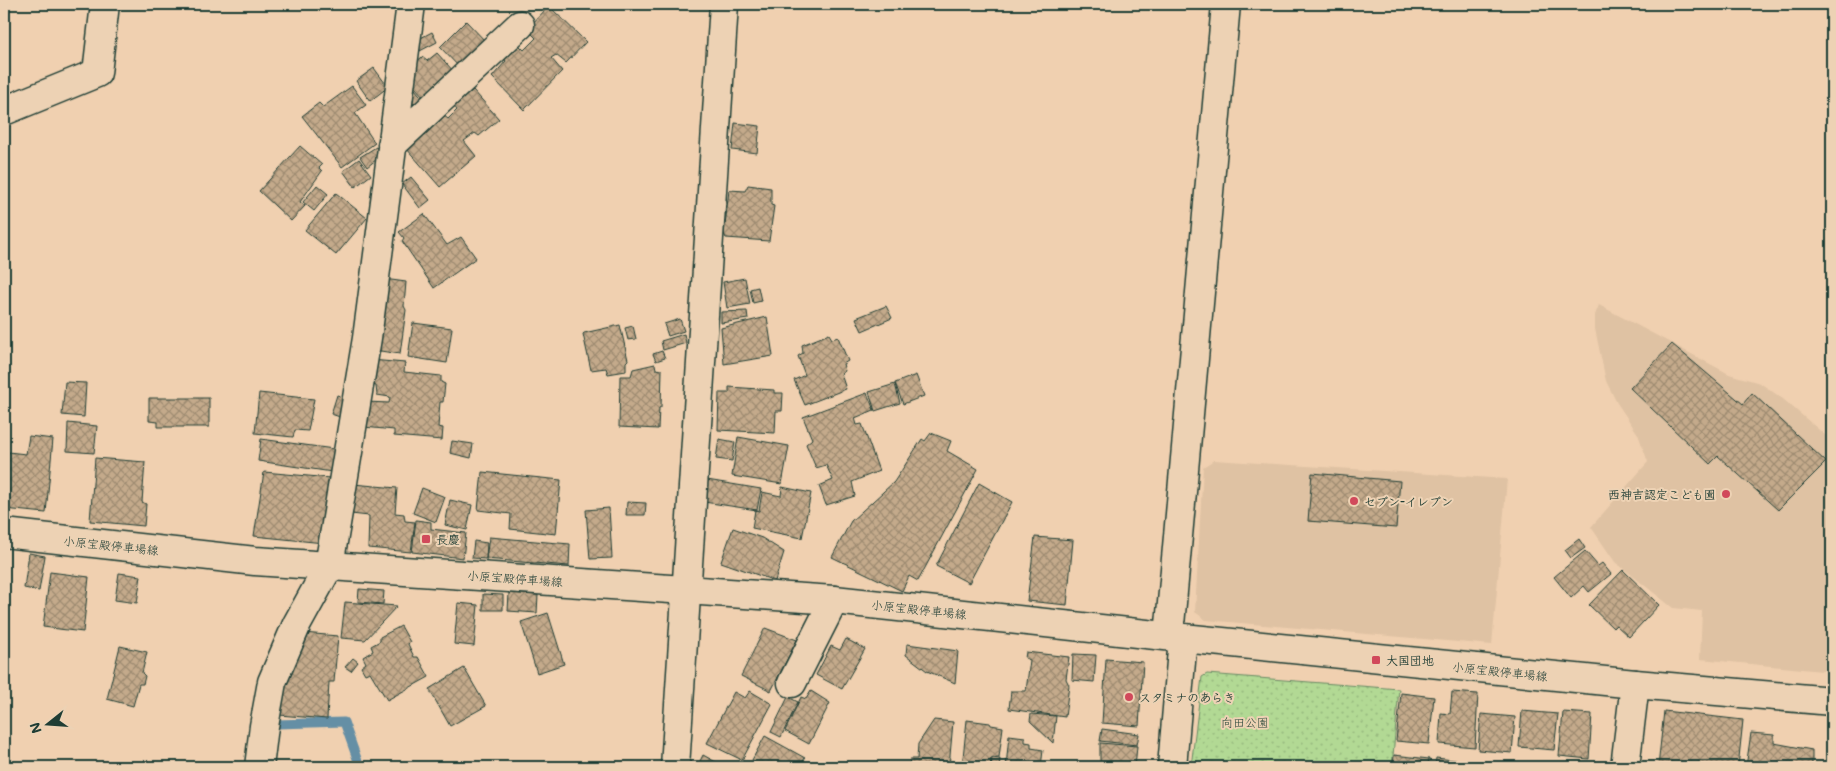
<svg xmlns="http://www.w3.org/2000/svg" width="1836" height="771" font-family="Mali,'Klee One',sans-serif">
<defs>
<pattern id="grass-dots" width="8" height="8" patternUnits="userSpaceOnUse" patternTransform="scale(1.25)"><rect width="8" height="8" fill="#b2d994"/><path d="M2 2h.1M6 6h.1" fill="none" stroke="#99bb80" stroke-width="1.8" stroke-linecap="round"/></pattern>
<pattern id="building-cross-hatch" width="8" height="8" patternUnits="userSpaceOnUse" patternTransform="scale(1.25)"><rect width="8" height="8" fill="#c4aa8b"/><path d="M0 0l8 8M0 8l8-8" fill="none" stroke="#9f8c72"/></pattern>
</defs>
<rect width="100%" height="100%" fill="#f0d0b0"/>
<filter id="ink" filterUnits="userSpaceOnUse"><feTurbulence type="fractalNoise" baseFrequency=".02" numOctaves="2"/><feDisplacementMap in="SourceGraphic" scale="10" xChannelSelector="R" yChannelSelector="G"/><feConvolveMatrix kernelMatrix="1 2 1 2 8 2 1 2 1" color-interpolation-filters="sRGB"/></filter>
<g filter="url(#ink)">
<!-- built -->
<path fill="#dfc2a3" d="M1599,305L1729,374L1760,383L1783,399L1832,441V672L1700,659L1702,611L1673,608L1615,562L1591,527L1648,462L1638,434L1617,403L1606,381L1595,329V315Z
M1214,460L1507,479L1492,645L1206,620L1195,612L1203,467Z"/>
<!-- grass -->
<path fill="url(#grass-dots)" stroke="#688b64" d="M1207,674L1399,689L1392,767H1191L1202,677Z"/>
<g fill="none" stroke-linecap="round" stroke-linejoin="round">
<!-- stream -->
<path stroke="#658fa5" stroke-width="9" d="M277,724L344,722L360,767"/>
</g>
<!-- building -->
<path fill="url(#building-cross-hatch)" stroke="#1f3d34" d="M549,6L586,42L566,63L556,55L551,58L562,71L524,110L492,77L506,61L501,55L515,41L524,50L536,38L527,29Z
M466,21L487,43L461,69L440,47Z
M432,32L437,42L418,52L413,42Z
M437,53L455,73L426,99L411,83L407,70L422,57L427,61Z
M374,68L388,87L370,101L356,81Z
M352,86L366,105L355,113L375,143L342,167L302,116L319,103L323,107Z
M414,88L426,102L415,110L404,97Z
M473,90L499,119L479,136L475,133L464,141L476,156L440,187L406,148L443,115L448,119L457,110L454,106Z
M735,123L760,126L757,153L732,150Z
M300,146L322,165L319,168L322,171L300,202L305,206L291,221L259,191Z
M376,147L382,155L367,167L360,157Z
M359,159L371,175L355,187L343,171Z
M411,177L430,200L420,208L402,184Z
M317,185L328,194L314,211L303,202Z
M748,185L771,188V205L774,206L769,241L726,238L724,234L729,190L745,191Z
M336,193L367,218L336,255L305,230Z
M424,214L447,245L461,237L476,258L434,288L402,241L404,238L399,232Z
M745,278L750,304L727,308L723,282Z
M384,279L406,282L404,306L406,310L400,354L374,350Z
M758,287L761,301L753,303L750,289Z
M886,306L892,318L862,331L856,318Z
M747,311L748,319L721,323V312Z
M767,317L773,356L724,364L721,328Z
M680,319L684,331L668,336L664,324Z
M413,323L452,328L447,363L408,357Z
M620,325L628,360L626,362V371L608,374L606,368L591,370L583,334L584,333Z
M633,326L636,339L628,340L625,328Z
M684,334L686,343L663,350L661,341Z
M829,334L832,339L838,337L848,361L843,364L845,371L841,374L846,389L805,405L794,380L805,375L798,356L803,353L802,345Z
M1672,344L1743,404L1752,393L1826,462L1778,510L1718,456L1710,464L1630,388Z
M662,351L665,358L656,361L653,354Z
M371,360L405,363L404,372L441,376V382L445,384L443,402H440L438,427L443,428L442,440L394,436V430L364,427L366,402L389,403L390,397L377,395L376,386L370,384Z
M655,364L656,369L662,370L661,407L659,408L658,429L619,427L620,376H631L633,369Z
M916,375L924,396L903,404L895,383Z
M65,382L86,383L84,417L62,415Z
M895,384L900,403L875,411L869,392Z
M729,387L774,390V393H783L782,411H776L775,433L718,430L719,393H729Z
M259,393L314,399L308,431L295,430L293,437L255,433Z
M867,393L874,410L855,418L857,425L862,424L879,471L852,482L855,496L826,505L819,486L833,480L826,465L816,468L806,444L812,439L803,417Z
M337,395L349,399L343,418L331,414Z
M149,398H209V427H158V422L149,421Z
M68,423L97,426L94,453L67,451Z
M931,433L951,441L947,451L978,469L918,581L909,576L902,591L832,557L851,521L894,482L922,439L925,441Z
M29,436L53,439L46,513L4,509V473H6L8,452L26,454Z
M738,437L789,446L782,484L732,476Z
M261,439L341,450L339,473L258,461Z
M719,439L735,442L732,461L716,459Z
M452,441L473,444L471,458L450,453Z
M4,454H7L5,472H4Z
M95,458L145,462L142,502L146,504L144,526L90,521Z
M264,472L330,478L324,543L254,536Z
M482,472L561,480L556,534L510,529L511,514L478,510Z
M1312,473L1400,481L1396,528L1308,521Z
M707,480L761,489L757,510L704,502Z
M979,483L1012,502L969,583L936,566Z
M353,484L397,488L395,513L404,514L405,521L415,522L411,552L368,548L369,516L351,514Z
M782,487L811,493L802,538L752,528L755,510L759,511L762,492L781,496Z
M422,488L445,497L436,522L413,513Z
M450,500L472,505L467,530L445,525Z
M627,502L646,503L645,515H626Z
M609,508L612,558L590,559L586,510Z
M416,520L431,522V529L466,533L463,558L412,552Z
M733,528L762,538L784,552L775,581L721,562Z
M489,537L570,544L569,566L486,559Z
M1035,537L1073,540L1067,605L1027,601Z
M1579,539L1585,548L1571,558L1565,550Z
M474,541L487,543L486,559L472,558Z
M1585,551L1598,566L1602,563L1611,574L1589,592L1584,586L1571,598L1554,577Z
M29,553L45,556L39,591L24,588Z
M1623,570L1659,605L1629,637L1616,625L1613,628L1589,605Z
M50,572L89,577L83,632L43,627Z
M119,573L141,576L137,603L115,600Z
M359,589L384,591L383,604L358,602Z
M509,593L538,595L537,613L508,611Z
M483,594L503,595V610H483Z
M345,602L397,606L365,640L341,638Z
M458,603L478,605L474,646L454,644Z
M548,613L564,664L537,673L521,622Z
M401,626L410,642L408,644L414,657H418L429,677L387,700L370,672L365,674L361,667L366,663L363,657L373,651L371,646L380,641V637Z
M765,628L797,640L771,691L741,676Z
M303,633L338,636L334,682H329L327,719L279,715L286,667L293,651L301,652Z
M846,639L865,649L842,689L816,675L831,646L840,650Z
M907,644L958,651L955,683L927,671L906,655Z
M120,646L147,652L142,673L145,676L143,684H139L133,706L107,699Z
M1026,652L1069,657L1066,679L1069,685L1065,717L1009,709L1011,691H1026L1030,660L1025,658Z
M1073,654L1096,655L1094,682L1072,680Z
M353,658L358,662L351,671L345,667Z
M1106,659L1143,662L1139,726L1102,723Z
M464,668L486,706L450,726L429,689Z
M750,691L772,704L742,760L707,743L734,692L745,698Z
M811,691L830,703L809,744L785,731L801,697L806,699Z
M1452,692L1478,694L1475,747L1439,744L1441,713L1450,714Z
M1401,693L1434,697L1429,744L1396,741Z
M788,697L798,702L781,737L771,732Z
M1522,711L1558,714L1554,750L1519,747Z
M1664,711L1743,720L1738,767H1658Z
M1563,712L1592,714L1589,759L1559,756Z
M1031,714L1056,716L1053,743L1030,721Z
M1481,714L1515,717L1512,753L1478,750Z
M934,720L953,722L949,767H909L910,759H917L918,744Z
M967,720L990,723L991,725L1003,727L999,757L991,758L990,767H962Z
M1102,729L1139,734L1137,745L1100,741Z
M1751,733L1774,735V743L1812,750V767H1746Z
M1009,735L1025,737V742L1031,743V748L1043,750L1041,767H1006Z
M765,736L805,758L800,767H763L752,760Z
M1100,743L1137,746L1135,767H1100Z
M703,755L725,767H697Z
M1394,755L1429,759L1428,767H1393Z
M992,758L1000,759L999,767H991Z
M1436,758L1471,762V767H1435Z"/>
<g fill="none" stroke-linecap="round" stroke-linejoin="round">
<defs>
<path id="minor" d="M4,111L97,73L105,4
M392,145L520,25
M1169,636L1226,4
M792,683L834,600
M259,767L264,726L272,682L297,624L329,566L367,338L411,4
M675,767L724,4
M1172,767L1183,638
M1625,767L1635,684"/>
<path id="major" d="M4,533L255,561L834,600L1183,638L1635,684L1832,701"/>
</defs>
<!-- minor casing -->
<use href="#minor" stroke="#1f3d34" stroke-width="31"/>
<!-- major casing -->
<use href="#major" stroke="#1f3d34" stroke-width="31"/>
<!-- minor -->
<use href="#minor" stroke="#edd2b4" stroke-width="28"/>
<!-- major -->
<use href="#major" stroke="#edd2b4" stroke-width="28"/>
</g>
</g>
<!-- markers -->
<g fill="#d1495b" stroke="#edd2b4" stroke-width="2">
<circle cx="1726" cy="494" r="5"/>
<circle cx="1354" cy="501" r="5"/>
<rect x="421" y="534" width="10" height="10" rx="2.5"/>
<rect x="1371" y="655" width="10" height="10" rx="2.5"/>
<circle cx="1129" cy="697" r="5"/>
</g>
<g text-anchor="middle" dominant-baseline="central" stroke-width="4" stroke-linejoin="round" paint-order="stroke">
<!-- poi labels -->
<g font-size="12" font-weight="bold" fill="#1f3d34" stroke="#edd2b4" text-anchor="start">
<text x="1716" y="494" text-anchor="end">西神吉認定こども園</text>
<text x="1364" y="501">セブン-イレブン</text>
<text x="436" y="539">長慶</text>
<text x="1386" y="660">大国団地</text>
<text x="1139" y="697">スタミナのあらき</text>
</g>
<!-- street labels -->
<g font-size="12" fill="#1f3d34" stroke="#edd2b4">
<text transform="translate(111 545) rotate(6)">小原宝殿停車場線</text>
<text transform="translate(515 578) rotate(4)">小原宝殿停車場線</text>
<text transform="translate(919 609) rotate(6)">小原宝殿停車場線</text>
<text transform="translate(1500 671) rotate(6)">小原宝殿停車場線</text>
</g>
<!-- park labels -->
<g font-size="12" fill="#264539" stroke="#edd2b4">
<text x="1245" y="722">向田公園</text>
</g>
</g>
<!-- margin -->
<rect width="1836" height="771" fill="none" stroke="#edd2b4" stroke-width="20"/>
<rect x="10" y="10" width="1816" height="751" fill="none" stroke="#1f3d34" stroke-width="2" filter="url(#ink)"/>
<!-- north arrow -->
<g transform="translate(48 724) rotate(253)" stroke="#edd2b4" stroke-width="4" paint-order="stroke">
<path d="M0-4L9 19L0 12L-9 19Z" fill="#1f3d34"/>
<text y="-8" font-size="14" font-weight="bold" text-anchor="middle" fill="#1f3d34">N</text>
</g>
</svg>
